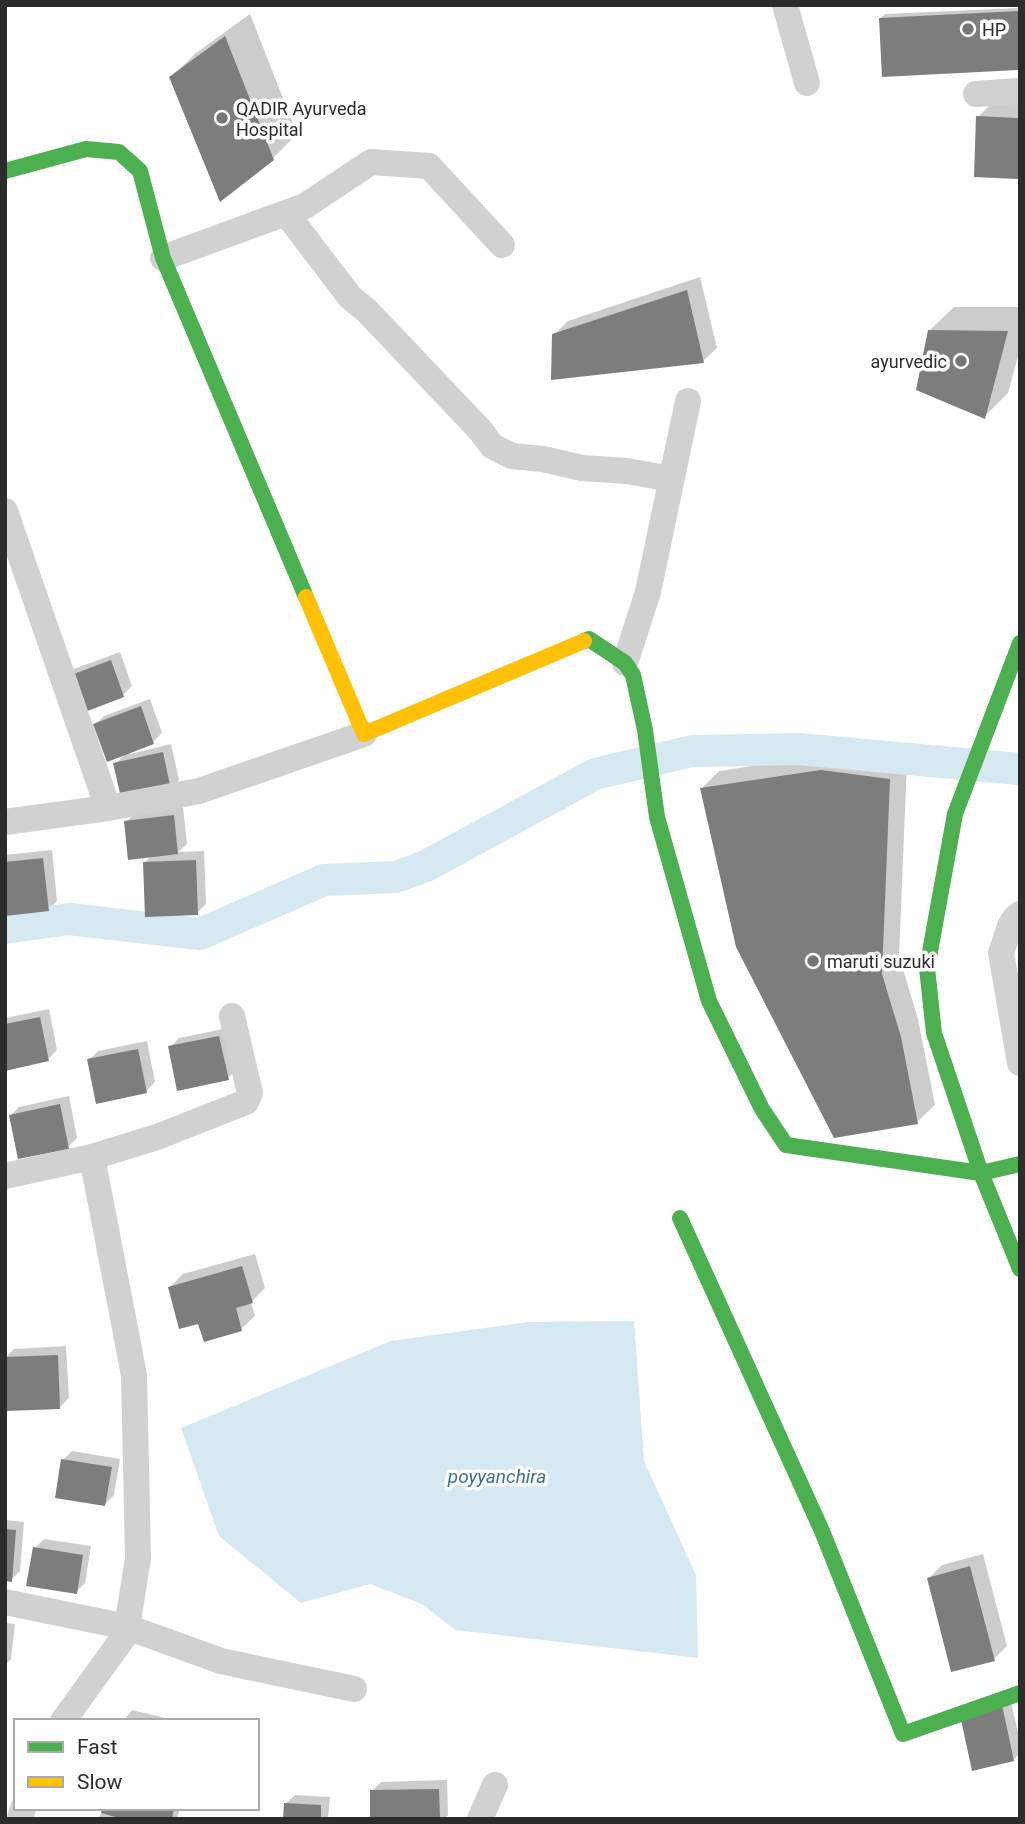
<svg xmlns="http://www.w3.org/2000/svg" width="1025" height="1824" font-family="Roboto,sans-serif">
<rect width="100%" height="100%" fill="#fff"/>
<!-- water -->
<path fill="#d6e8f1" d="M634,1321L644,1461L696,1575L698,1658L455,1630L422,1604L370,1584L301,1603L219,1536L181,1428L391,1341L528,1322Z"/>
<!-- shadow -->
<path fill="#0003" d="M1020,8V68L881,18L885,14Z
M250,14L297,134L273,158L171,77L196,53Z
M992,103L1020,104V177L978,117Z
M700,277L717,348L703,361L554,335L568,321Z
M954,307H1020V349L1008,393L984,417L929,331Z
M120,652L132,686L123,695L65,678L74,669Z
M150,699L162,733L153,742L129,751L130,754L171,744L179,780L170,789L115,764L127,752L95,725L104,716Z
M839,753L907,762L899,956L918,1019L935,1105L917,1122L702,788L719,771Z
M183,807L187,844L178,852L204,851L206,904L197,913L144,863L151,856L126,822L135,813Z
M52,850L57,901L48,910L5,914V855Z
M49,1009L57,1050L48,1059L5,1069V1018Z
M228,1028L237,1069L228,1078L170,1047L179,1038Z
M147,1041L155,1082L146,1091L89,1060L98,1051Z
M69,1096L77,1138L68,1147L10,1116L19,1107Z
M255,1254L265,1288L251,1302L255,1316L241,1329L200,1322L170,1287L183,1274Z
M66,1346L69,1398L60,1407L5,1358L14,1349Z
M72,1451L120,1459L114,1495L105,1504L63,1460Z
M5,1520L24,1522L20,1571L11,1580L5,1579Z
M44,1539L91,1546L85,1583L76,1592L35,1548Z
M983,1554L1007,1646L994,1659L929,1578L942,1565Z
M5,1623L15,1624L11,1659L5,1665Z
M1010,1698L1020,1741V1753L1013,1760L962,1716Z
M132,1710L178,1721H123Z
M447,1780L448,1815L445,1819H372V1791L381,1782Z
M295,1795L330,1797L328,1819H285L286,1803Z
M104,1808H180L177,1819H98Z"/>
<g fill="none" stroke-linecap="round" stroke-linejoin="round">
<!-- canal -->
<path stroke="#d6e8f1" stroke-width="32" d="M5,928L69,919L200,934L324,880L396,877L426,866L595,774L692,751L798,749L1020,769"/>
</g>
<!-- building -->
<path fill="#7d7d7d" d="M1020,11V70L882,77L879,18Z
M225,36L274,160L220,202L169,77Z
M976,116L1020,118V179L974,177Z
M687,290L704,363L551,380L552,334Z
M928,330L1008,331L985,419L916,390Z
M111,660L124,697L77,715L63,678Z
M141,706L154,744L107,762L93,724Z
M163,752L171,790L122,802L113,763Z
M821,770L890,779L882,974L901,1037L918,1124L834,1138L736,947L700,788Z
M174,815L178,854L128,860L124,821Z
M43,858L49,911L5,916V862Z
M196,860L198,915L145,917L143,862Z
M40,1017L49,1061L5,1071V1024Z
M219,1036L229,1080L177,1091L168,1046Z
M138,1049L147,1093L96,1104L87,1059Z
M60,1104L69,1149L18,1159L9,1115Z
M242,1266L253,1303L236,1308L242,1331L204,1342L198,1324L179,1329L168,1287Z
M58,1355L60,1409L6,1411L5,1357Z
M61,1459L112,1467L105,1506L55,1498Z
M5,1529L16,1530L12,1582L5,1581Z
M33,1547L83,1555L77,1594L26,1586Z
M970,1566L995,1661L951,1672L927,1578Z
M1002,1705L1014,1761L972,1771L960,1715Z
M439,1789L440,1819H370V1790Z
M284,1803L321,1805V1819H283Z
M102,1808H174L172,1819H123L101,1813Z"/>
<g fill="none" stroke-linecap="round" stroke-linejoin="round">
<!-- street -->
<path stroke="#d1d1d1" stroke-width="26" d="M785,5L807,83
M976,94L1020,91
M286,213L350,297L367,311L481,431L492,446L512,456L543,459L582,468L627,471L671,479
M163,258L305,206L371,162L429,166L502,245
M5,511L108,808
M625,663L648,592L688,401
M5,822L108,808L199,791L364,734
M1020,914L1015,918L1010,926L1001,953L1020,1063
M5,1176L92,1157L157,1137L246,1102L250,1093L232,1016
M5,1602L127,1627L221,1661L354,1689
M63,1721L126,1634L138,1558L134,1375L92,1157
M20,1819L23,1808
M480,1819L495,1785"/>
<!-- fast -->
<path stroke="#4caf50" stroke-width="16" d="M5,171L86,149L119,152L140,171L163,258L306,597
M584,641L589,639L625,663L633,675L645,730L657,817L709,1001L762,1109L786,1145L981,1173L1020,1164
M1020,643L955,814L927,968L934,1033L981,1173L1020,1269
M680,1218L822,1531L903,1734L1020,1693"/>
<!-- slow -->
<path stroke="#ffc107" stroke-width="16" d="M306,597L364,734L584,641"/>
</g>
<!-- markers -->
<g fill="#767676" stroke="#fff" stroke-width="2.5">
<circle cx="968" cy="29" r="7"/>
<circle cx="222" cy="118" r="7"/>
<circle cx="961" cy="361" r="7"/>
<circle cx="813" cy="961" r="7"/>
</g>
<g text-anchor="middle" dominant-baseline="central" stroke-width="7" stroke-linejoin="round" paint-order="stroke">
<!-- poi labels -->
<g font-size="18" fill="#2c2c2c" stroke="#fff" text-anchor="start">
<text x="982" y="29">HP</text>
<text x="236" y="108">QADIR Ayurveda<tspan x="236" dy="21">Hospital</tspan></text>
<text x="947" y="361" text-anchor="end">ayurvedic</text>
<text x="827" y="961">maruti suzuki</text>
</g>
<!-- water labels -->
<g font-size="19" font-style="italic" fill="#3a728e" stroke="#fff">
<text x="497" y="1476">poyyanchira</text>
</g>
</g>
<!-- border -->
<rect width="1025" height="1824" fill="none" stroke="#2c2c2c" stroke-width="14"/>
<!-- legend -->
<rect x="14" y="1719" width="245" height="91" fill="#ffffff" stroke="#ababab" stroke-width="2"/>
<rect x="28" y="1742" width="35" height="10" fill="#4caf50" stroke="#ababab" stroke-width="2"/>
<text x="77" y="1754" font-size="21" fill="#2c2c2c">Fast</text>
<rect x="28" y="1777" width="35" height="10" fill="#ffc107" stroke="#ababab" stroke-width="2"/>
<text x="77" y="1789" font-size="21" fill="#2c2c2c">Slow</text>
</svg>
